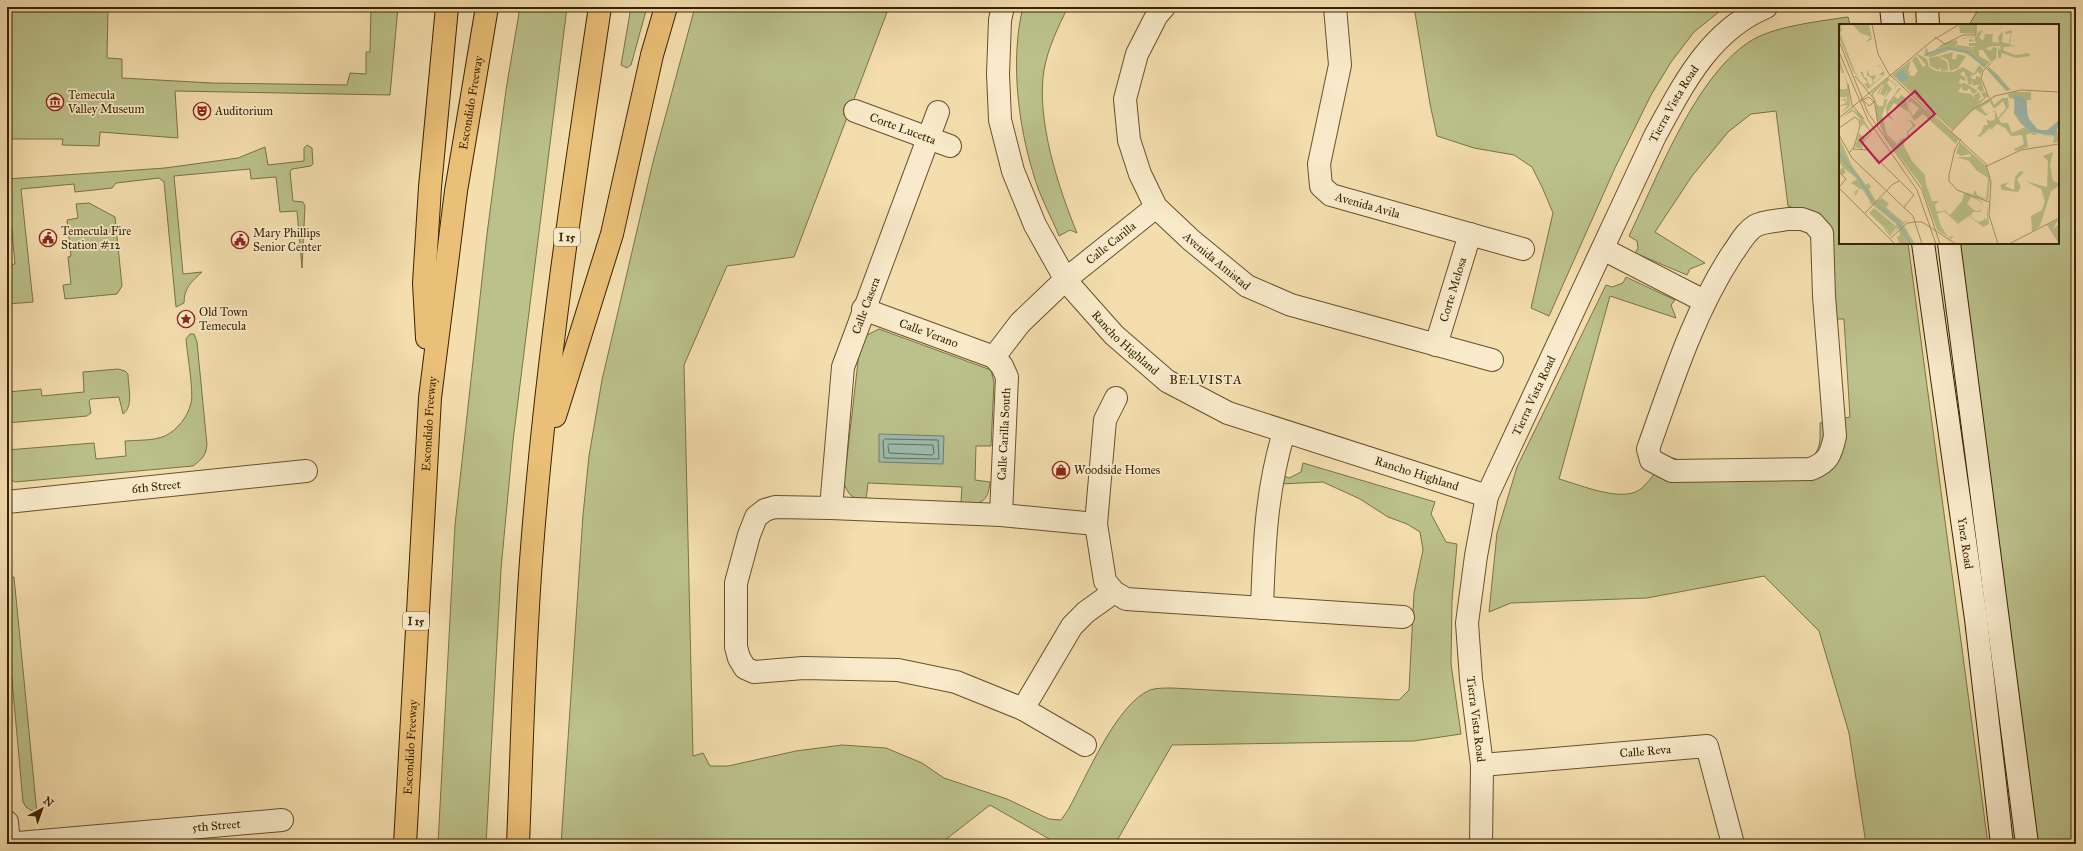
<svg xmlns="http://www.w3.org/2000/svg" width="2083" height="851" font-family="'IM FELL Great Primer',serif">
<rect width="100%" height="100%" fill="#f4deae"/>
<filter id="stains"><feTurbulence type="fractalNoise" baseFrequency=".005" numOctaves="4"/><feColorMatrix values="0 0 0 0 .2 0 0 0 0 .09 0 0 0 0 .02 0 0 0 .5 -.17"/></filter>
<radialGradient id="worn" r=".72"><stop offset=".6" stop-color="#630" stop-opacity="0"/><stop offset="1" stop-color="#630" stop-opacity=".3"/></radialGradient>
<!-- green -->
<path fill="#bbc18b" stroke="#7a7246" d="M7,7H108L107,58L122,59V78L212,83L347,85L350,73L366,74V52H370L371,7H398L390,95L175,91L178,138L100,132L99,146L62,145L63,139H9L7,131Z
M520,7H567L513,441L501,569L486,844H438L455,525L487,234L506,90Z
M631,7H647L631,65L627,68L621,65Z
M695,7H889L794,257L727,266L684,365L693,756L703,753L710,766H728L796,751L842,745L886,748L922,763L944,778L1007,799L1049,819L1061,820L1068,810C1086,778 1116,704 1150,690C1156,688 1165,688 1172,688L1399,700L1409,690L1414,593L1423,550L1420,532L1407,524L1388,517L1360,499L1323,482L1279,484L1281,475L1289,478L1301,472L1303,463L1435,502L1431,514L1446,542L1457,544L1452,601L1451,664L1461,734L1414,741L1172,745L1115,844H1058L990,805L940,844H561L583,515L589,456L602,380L653,162Z
M1023,7H1068C1058,27 1048,48 1044,70C1036,119 1058,187 1077,233L1070,230L1059,236C1051,216 1040,197 1034,176C1018,125 1010,59 1023,7Z
M1414,7H1725L1694,32L1671,62L1651,95L1615,168L1549,316L1531,308L1553,213L1542,187L1532,167L1514,155L1474,148L1437,136L1430,104Z
M1977,7H2076V844H2037L1959,243H2058V25H1969L1978,10Z
M1848,17L1850,25H1840V243H1908L1988,844H1866L1849,733L1819,631L1764,576L1647,598L1511,603L1489,612L1497,533L1517,467L1606,285L1612,287L1623,283L1626,277L1675,300L1671,305L1676,318L1610,296L1559,479C1581,485 1624,504 1642,488C1652,479 1659,466 1667,456L1679,460L1810,459C1822,449 1820,438 1820,423L1850,417L1844,319H1833L1832,246L1800,210L1788,206L1776,111L1751,114L1728,132L1692,176L1655,232L1705,263L1690,269L1687,275L1635,253L1638,248L1637,241L1629,236C1657,178 1697,71 1754,39C1777,26 1821,21 1848,17Z
M307,145L312,148L313,164L311,166L292,169L290,172L293,201L303,202L305,206L302,268L297,211L280,212L276,177L251,179L250,169L174,176L183,274L202,272C191,282 184,288 184,303L176,307L164,182L159,178L116,183L112,188L75,192L74,184L21,189L33,302L7,304V265L15,264L11,221H7V179L165,168L238,158L265,147L268,165L304,161V148Z
M89,203L115,217L122,286L117,294L65,299L63,285L71,284L68,257L71,256L67,220L78,218L76,204Z
M879,329L991,370L994,382L991,446H976L975,480L990,482C988,501 983,503 966,505L961,502L962,487L868,483L866,500C853,499 849,496 844,484L860,344L865,336Z
M190,334H194L197,342L207,445C206,456 201,460 193,466L15,482L7,478V450L94,443L96,459L126,456L125,441C137,440 153,441 165,436C177,430 188,417 191,403C194,392 187,353 186,339Z
M118,369L125,371L128,374C128,386 134,407 123,414L119,397L91,399L89,401L91,413L87,416L7,423V392L41,389L42,396L84,392L83,372Z
M14,577L37,814L26,807L23,802L7,624V578Z"/>
<!-- water -->
<path fill="#9cbbb0" stroke="#747e6a" d="M879,434L944,436L943,464L879,462Z"/>
<g fill="none" stroke-linecap="round" stroke-linejoin="round">
<!-- shore -->
<path stroke="#6a6e58" stroke-width="1" d="M885,439L938,440L939,459L884,458L883,441Z
M890,444L933,445L934,453L932,455L889,453L888,446Z"/>
<defs>
<g id="minor">
<path id="s1" d="M1003,7L1000,20L998,74L1000,120L1013,171L1035,225L1067,282L1114,335L1167,381L1228,413L1487,496"/>
<path id="s2" d="M1164,7L1157,15L1137,54L1125,99L1129,140L1140,174L1156,207L1191,240L1247,286L1291,305L1492,360"/>
<path id="s3" d="M1335,7L1340,65L1319,164L1321,186L1331,195L1523,249"/>
<path id="s4" d="M855,111L950,146"/>
<path d="M1788,219H1802L1813,223L1822,233L1824,296L1835,436C1831,455 1828,462 1811,469L1672,471L1651,460L1648,449C1672,382 1693,314 1732,254C1739,245 1745,232 1755,226C1763,221 1778,221 1788,219Z"/>
<path d="M1603,249L1704,301"/>
<path id="s5" d="M863,309L994,357L1002,366L1007,377L1001,515"/>
<path id="s6" d="M1436,345L1470,234"/>
<path id="s7" d="M994,357L1020,323L1066,279L1156,207"/>
<path d="M1116,398L1105,420L1096,524L1105,581L1114,592L1126,599L1403,617"/>
<path id="s8" d="M7,502L306,471"/>
<path id="s9" d="M831,508L843,367L938,112"/>
<path d="M1262,608C1264,547 1266,491 1284,432"/>
<path d="M1023,709L1072,626L1086,612L1114,592"/>
<path d="M1085,745L1023,709L956,682L898,670L803,668L754,672L745,668L739,658L736,647V583L749,535L756,517L765,510L775,507L831,508L1001,515L1096,524"/>
<path id="s10" d="M1482,765L1707,746L1733,844"/>
<path id="s11" d="M7,844L282,820"/>
<path id="s12" d="M1481,844L1482,765L1471,679L1467,623L1476,556L1487,496L1655,136C1683,85 1709,31 1766,7"/>
</g>
<path id="tertiary" d="M7,822L9,844"/>
<g id="secondary">
<path d="M1891,7L1893,25"/>
<path d="M1927,7L1928,25"/>
<path id="s13" d="M1923,243L1976,619L2002,844"/>
<path d="M1949,243L2027,844"/>
</g>
<g id="motorway">
<path d="M427,338L424,283L430,187L447,7"/>
<path d="M555,416L612,234L652,55L666,7"/>
<path id="s14" d="M405,844L430,398L456,191L487,7"/>
<path d="M518,844C522,746 524,646 532,548C546,367 573,186 600,7"/>
</g>
</defs>
<!-- minor casing -->
<use href="#minor" stroke="#67512c" stroke-width="24"/>
<!-- tertiary casing -->
<use href="#tertiary" stroke="#67512c" stroke-width="24"/>
<!-- secondary casing -->
<use href="#secondary" stroke="#382201" stroke-width="24"/>
<!-- motorway casing -->
<use href="#motorway" stroke="#382201" stroke-width="24"/>
<!-- minor -->
<use href="#minor" stroke="#f8eaca" stroke-width="22"/>
<!-- tertiary -->
<use href="#tertiary" stroke="#f8eaca" stroke-width="22"/>
<!-- secondary -->
<use href="#secondary" stroke="#f8eaca" stroke-width="22"/>
<!-- motorway -->
<use href="#motorway" stroke="#eabf77" stroke-width="22"/>
</g>
<!-- icons -->
<defs>
<symbol id="museum-ring" viewBox="-11 -11 22 22"><circle r="9.5" fill="#f8eaca" stroke="#8f2418" stroke-width="1.5"/><path d="M0-6L6-3V-2H-6V-3ZM-5-1h2V3h-2ZM-1-1h2V3h-2ZM3-1h2V3H3ZM-6 4H6V6H-6Z" fill="#8f2418"/></symbol>
<symbol id="theatre-ring" viewBox="-11 -11 22 22"><circle r="9.5" fill="#f8eaca" stroke="#8f2418" stroke-width="1.5"/><path d="M-5-5.5Q0-4 5-5.5V0Q5 5 0 6Q-5 5-5 0ZM-3.3-2.5H-1v1.5H-3.3ZM1-2.5H3.3v1.5H1ZM-2.8 1Q0 5.5 2.8 1Z" fill="#8f2418"/></symbol>
<symbol id="civic-ring" viewBox="-11 -11 22 22"><circle r="9.5" fill="#f8eaca" stroke="#8f2418" stroke-width="1.5"/><path d="M-.6-6.5H3V-4.5H.6V-3L4-1V1h2V6H-6V1h2V-1L-.6-3ZM-1.2 2.5V6h2.4V2.5Z" fill="#8f2418"/></symbol>
<symbol id="sight-ring" viewBox="-11 -11 22 22"><circle r="9.5" fill="#f8eaca" stroke="#8f2418" stroke-width="1.5"/><path d="M0-6L1.8-2.2L6-1.7L2.9 1.2L3.7 5.4L0 3.3L-3.7 5.4L-2.9 1.2L-6-1.7L-1.8-2.2Z" fill="#8f2418"/></symbol>
<symbol id="shop-ring" viewBox="-11 -11 22 22"><circle r="9.5" fill="#f8eaca" stroke="#8f2418" stroke-width="1.5"/><path d="M-5-2.5h2.3a2.7 3.5 0 0 1 5.4 0H5L5.5 6h-11ZM-1.5-2.5h3a1.5 2.3 0 0 0-3 0Z" fill="#8f2418"/></symbol>
</defs>
<g fill-rule="evenodd">
<use href="#museum-ring" x="45" y="92" width="20" height="20"/>
<use href="#theatre-ring" x="192" y="101" width="20" height="20"/>
<use href="#civic-ring" x="38" y="228" width="20" height="20"/>
<use href="#civic-ring" x="230" y="230" width="20" height="20"/>
<use href="#sight-ring" x="176" y="309" width="20" height="20"/>
<use href="#shop-ring" x="1051" y="460" width="20" height="20"/>
</g>
<g text-anchor="middle" dominant-baseline="central" stroke-width="3.5" stroke-linejoin="round" paint-order="stroke">
<!-- shield labels -->
<g fill="#f8eaca" stroke="#725e3d" stroke-width="1">
<rect x="554" y="228" width="26" height="18" rx="3"/>
<rect x="403" y="612" width="26" height="18" rx="3"/>
</g>
<g font-size="11" font-weight="bold" fill="#382201">
<text x="567" y="237">I 15</text>
<text x="416" y="621">I 15</text>
</g>
<!-- poi labels -->
<g font-size="12" fill="#382201" stroke="#f8eaca" text-anchor="start">
<text x="68" y="95">Temecula<tspan x="68" dy="14">Valley Museum</tspan></text>
<text x="215" y="111">Auditorium</text>
<text x="61" y="231">Temecula Fire<tspan x="61" dy="14">Station #12</tspan></text>
<text x="253" y="233">Mary Phillips<tspan x="253" dy="14">Senior Center</tspan></text>
<text x="199" y="312">Old Town<tspan x="199" dy="14">Temecula</tspan></text>
<text x="1074" y="470">Woodside Homes</text>
</g>
<!-- street labels -->
<g font-size="12" fill="#382201" stroke="#f8eaca">
<text stroke="none"><textPath href="#s14" startOffset="745">Escondido Freeway</textPath></text>
<text stroke="none"><textPath href="#s12" startOffset="785">Tierra Vista Road</textPath></text>
<text stroke="none"><textPath href="#s4" startOffset="51">Corte Lucetta</textPath></text>
<text stroke="none"><textPath href="#s3" startOffset="233">Avenida Avila</textPath></text>
<text stroke="none"><textPath href="#s7" startOffset="164">Calle Carilla</textPath></text>
<text stroke="none"><textPath href="#s2" startOffset="296">Avenida Amistad</textPath></text>
<text stroke="none"><textPath href="#s6" startOffset="58">Corte Melosa</textPath></text>
<text stroke="none"><textPath href="#s9" startOffset="207">Calle Casera</textPath></text>
<text stroke="none"><textPath href="#s5" startOffset="70">Calle Verano</textPath></text>
<text stroke="none"><textPath href="#s1" startOffset="374">Rancho Highland</textPath></text>
<text stroke="none"><textPath href="#s12" startOffset="461">Tierra Vista Road</textPath></text>
<text stroke="none"><textPath href="#s14" startOffset="421">Escondido Freeway</textPath></text>
<text transform="translate(1004 434) rotate(-87)">Calle Carilla South</text>
<text stroke="none"><textPath href="#s1" startOffset="698">Rancho Highland</textPath></text>
<text stroke="none"><textPath href="#s8" startOffset="150">6th Street</textPath></text>
<text stroke="none"><textPath href="#s13" startOffset="303">Ynez Road</textPath></text>
<text transform="translate(1476 719) rotate(83)">Tierra Vista Road</text>
<text stroke="none"><textPath href="#s14" startOffset="97">Escondido Freeway</textPath></text>
<text stroke="none"><textPath href="#s10" startOffset="164">Calle Reva</textPath></text>
<text stroke="none"><textPath href="#s11" startOffset="210">5th Street</textPath></text>
</g>
<!-- neighbourhood labels -->
<g font-size="13" letter-spacing="1" fill="#382201" stroke="#f8eaca">
<text x="1206" y="380">BELVISTA</text>
</g>
</g>
<!-- overview -->
<g transform="translate(1839 24)">
<rect width="220" height="220" fill="#f4deae"/>
<path d="M0,0H6L2,2L3,7L1,9L16,48L25,61L29,58L25,55L21,48H24L25,54L27,53L31,62L34,59L32,53L28,52V45L31,52L36,51L37,54L34,56L35,59L44,51H40L44,47L41,42L37,43L41,41L46,50L29,65L14,47L0,13ZM13,0H30L33,15L32,16L26,18L25,14L26,18L32,13L21,9ZM124,0H136L137,10L121,9L120,2ZM144,6L140,13L144,17L146,10H154L153,18L160,19L159,13L164,7L163,18L170,20L172,9L167,10L166,8L173,6L171,21L177,22L165,23L164,26L176,31L190,29L191,32L177,34L163,29L162,34H159V24L162,26L161,22H154L146,24L152,27L154,23L158,24L157,35L152,38L144,26H140V32L151,38L145,44L139,36L126,29L111,26L92,33L85,32L87,23L90,29L94,28L103,20L117,16L119,18L116,23L119,21L132,23L134,27L133,23L138,22H130V19H137L136,16L130,18V15L136,16V13L119,15L138,12L139,8ZM114,28L113,35H117L118,30L127,32L119,44L111,47L109,36L100,32ZM79,30L88,35L90,43L97,47L114,48L124,43L135,50L140,41L144,45L141,51L139,47L137,50L127,53L125,47L121,50L127,54L126,57L121,55L120,60L126,59L139,67L134,70L130,64L128,67L123,66V62L119,68L132,70L135,74V71L140,68L142,73L138,78L145,74L142,69L146,68L149,72L113,106L74,70L76,67L72,68L53,51L72,36L69,49L73,45L70,51L75,52L79,47L73,36L77,32L84,43L87,41L78,31ZM99,32L108,38L109,46L102,47V43L100,46L91,42L90,34ZM0,33L10,64L11,82L2,89L9,81L0,82L7,79L5,76L1,77L6,74L8,79V73H0V65H8V61L5,49L0,48L3,47L0,43ZM150,43L158,50L172,66L167,67L147,44ZM131,51L133,55H137V52L141,53L145,67L142,68L138,64L141,60L134,62L133,57L132,61L129,60L128,54ZM49,54L58,61L55,67L57,61L50,56L48,59L53,65L46,74L45,75L42,74L45,75L50,64L45,72L41,70L44,63L43,62L40,70H38L42,63L43,62L45,63L44,60L34,70L39,82H44L45,76L49,75L43,91L48,110L58,120L62,115L68,113V107L74,102L71,97L66,98L71,96L77,101L69,108L70,113L66,114L65,122L73,137L86,151L87,160L93,177H100L96,181L97,186L99,188L106,186L111,191L123,177L125,169H129L133,171L143,178L142,182V178L132,173L128,180L136,187H141L142,184V188H134L131,192L139,198L145,196V194L148,196V180L150,200L144,203L130,192L119,200L105,187L98,190L102,202L109,213L115,212L112,215L98,206L82,161L47,114L38,95L36,76L32,69ZM60,64H61L69,72L62,65L55,72L59,75L62,71L67,74L70,88L55,79L49,88L55,97L48,92L47,82ZM176,68H192V76H188L187,87L191,97L198,105L207,107L220,96L209,106L207,107L203,108L199,106L192,100L189,94L187,87V77L176,70V92L185,100L190,107L199,111L206,110L214,113L220,106V118L214,119L215,113L206,111L205,114V110L201,111H195L191,109L187,111L189,123L176,127L175,125L185,120L183,111L172,112L166,104L158,100L153,105L155,108L151,104L141,113L138,112L142,109L145,101H149L147,95L152,97L156,95V87L152,89L156,86L159,94L167,84L164,77L155,85L151,78L142,83L147,90L150,88L147,92L136,85L152,74L155,81L163,74H169L170,83L160,95L162,99H169L173,109L186,103L182,100L179,96L175,90L176,75L170,74L169,70ZM72,73L120,115L117,120L84,90L75,97L70,86L73,85L71,86L74,92L80,84L71,77L70,83H72L70,84L69,76ZM13,85L21,90L33,109L23,120L24,125L16,123L20,109L26,115L32,109L25,100L22,102L21,95L14,87L4,93ZM0,113L13,142L27,161L31,157L34,159L31,157L29,159L32,163L30,165L37,177L43,174L50,180L47,183L51,187L64,198L69,196L64,200L76,220H58L60,219L58,213L61,211L60,204L52,212H51L43,203L53,211L58,205L57,200L30,178L31,177L23,165H19L18,170L15,172L17,168L13,170L20,164L12,159L18,155L4,143L7,148L4,151L0,147L4,143L0,138ZM121,118L147,142L151,156L149,176L139,174L134,170L136,166L138,171L147,175L149,154L138,147L130,137L117,133H132L131,130L122,132L117,129ZM214,128L211,141L214,157L220,159V162L212,167L201,202L193,208L192,192L203,186L206,177L202,165L186,157L208,163L209,137L204,132ZM181,147L185,148L178,155L182,163L179,168L163,166L161,161L170,158L166,162L175,166L176,153ZM35,184L58,203L52,210L30,189ZM220,195L213,206L220,200V220L208,201Z" fill="#bbc18b"/>
<path d="M64,44L69,55L62,58L57,52ZM175,70L187,75L189,94L199,106H209L220,96L217,112L191,108L176,91Z" fill="#9cbbb0"/>
<path fill="none" stroke="#9cbbb0" stroke-width="2" d="M87,30L108,24L128,28L146,43M149,45L169,66M0,128L8,141L20,154L34,178M37,180L58,197L72,220"/>
<path fill="none" stroke="#a99369" stroke-width="1" d="M33,0L39,30L50,50L147,140L152,158L150,191L159,220M96,13L106,20L124,11H137V0M0,17L29,89L83,166L101,220M0,28L29,96L78,166L97,220M16,52L35,75L39,100M9,60L13,81L25,95M150,74L142,54L144,47L152,39M22,77L30,73L35,78L30,82L25,77M0,94L94,16L121,0M0,104L16,93L20,96L21,102L15,123L10,129M112,108L133,86L156,72L182,66L220,68M0,111L13,134L74,192L83,220M122,115L116,125L110,151V157L118,166L150,178M14,125L29,126L75,171L65,183M148,142L182,126L220,120M0,148L7,155L0,163M0,164L56,220M26,189L54,160L60,157M76,198H83L117,220M52,214L68,199L76,198M170,220L220,194"/>
<path fill="#c2185b" fill-opacity="0.15" stroke="#c2185b" stroke-width="2" d="M76,67L96,90L40,139L21,116Z"/>
<rect width="220" height="220" fill="none" stroke="#382201" stroke-width="2"/>
</g>
<!-- margin -->
<rect width="2083" height="851" fill="none" stroke="#f4deae" stroke-width="24"/>
<rect x="8" y="8" width="2067" height="835" fill="none" stroke="#382201" stroke-width="2"/>
<rect x="12" y="12" width="2059" height="827" fill="none" stroke="#382201"/>
<!-- north arrow -->
<g transform="translate(42 809) rotate(41)" stroke="#f8eaca" stroke-width="3" paint-order="stroke">
<path d="M0-3L7 15L0 10L-7 15Z" fill="#382201"/>
<text y="-6" font-size="11" font-weight="bold" text-anchor="middle" fill="#382201">N</text>
</g>
<rect width="100%" height="100%" filter="url(#stains)"/>
<rect width="100%" height="100%" fill="url(#worn)"/>
</svg>
